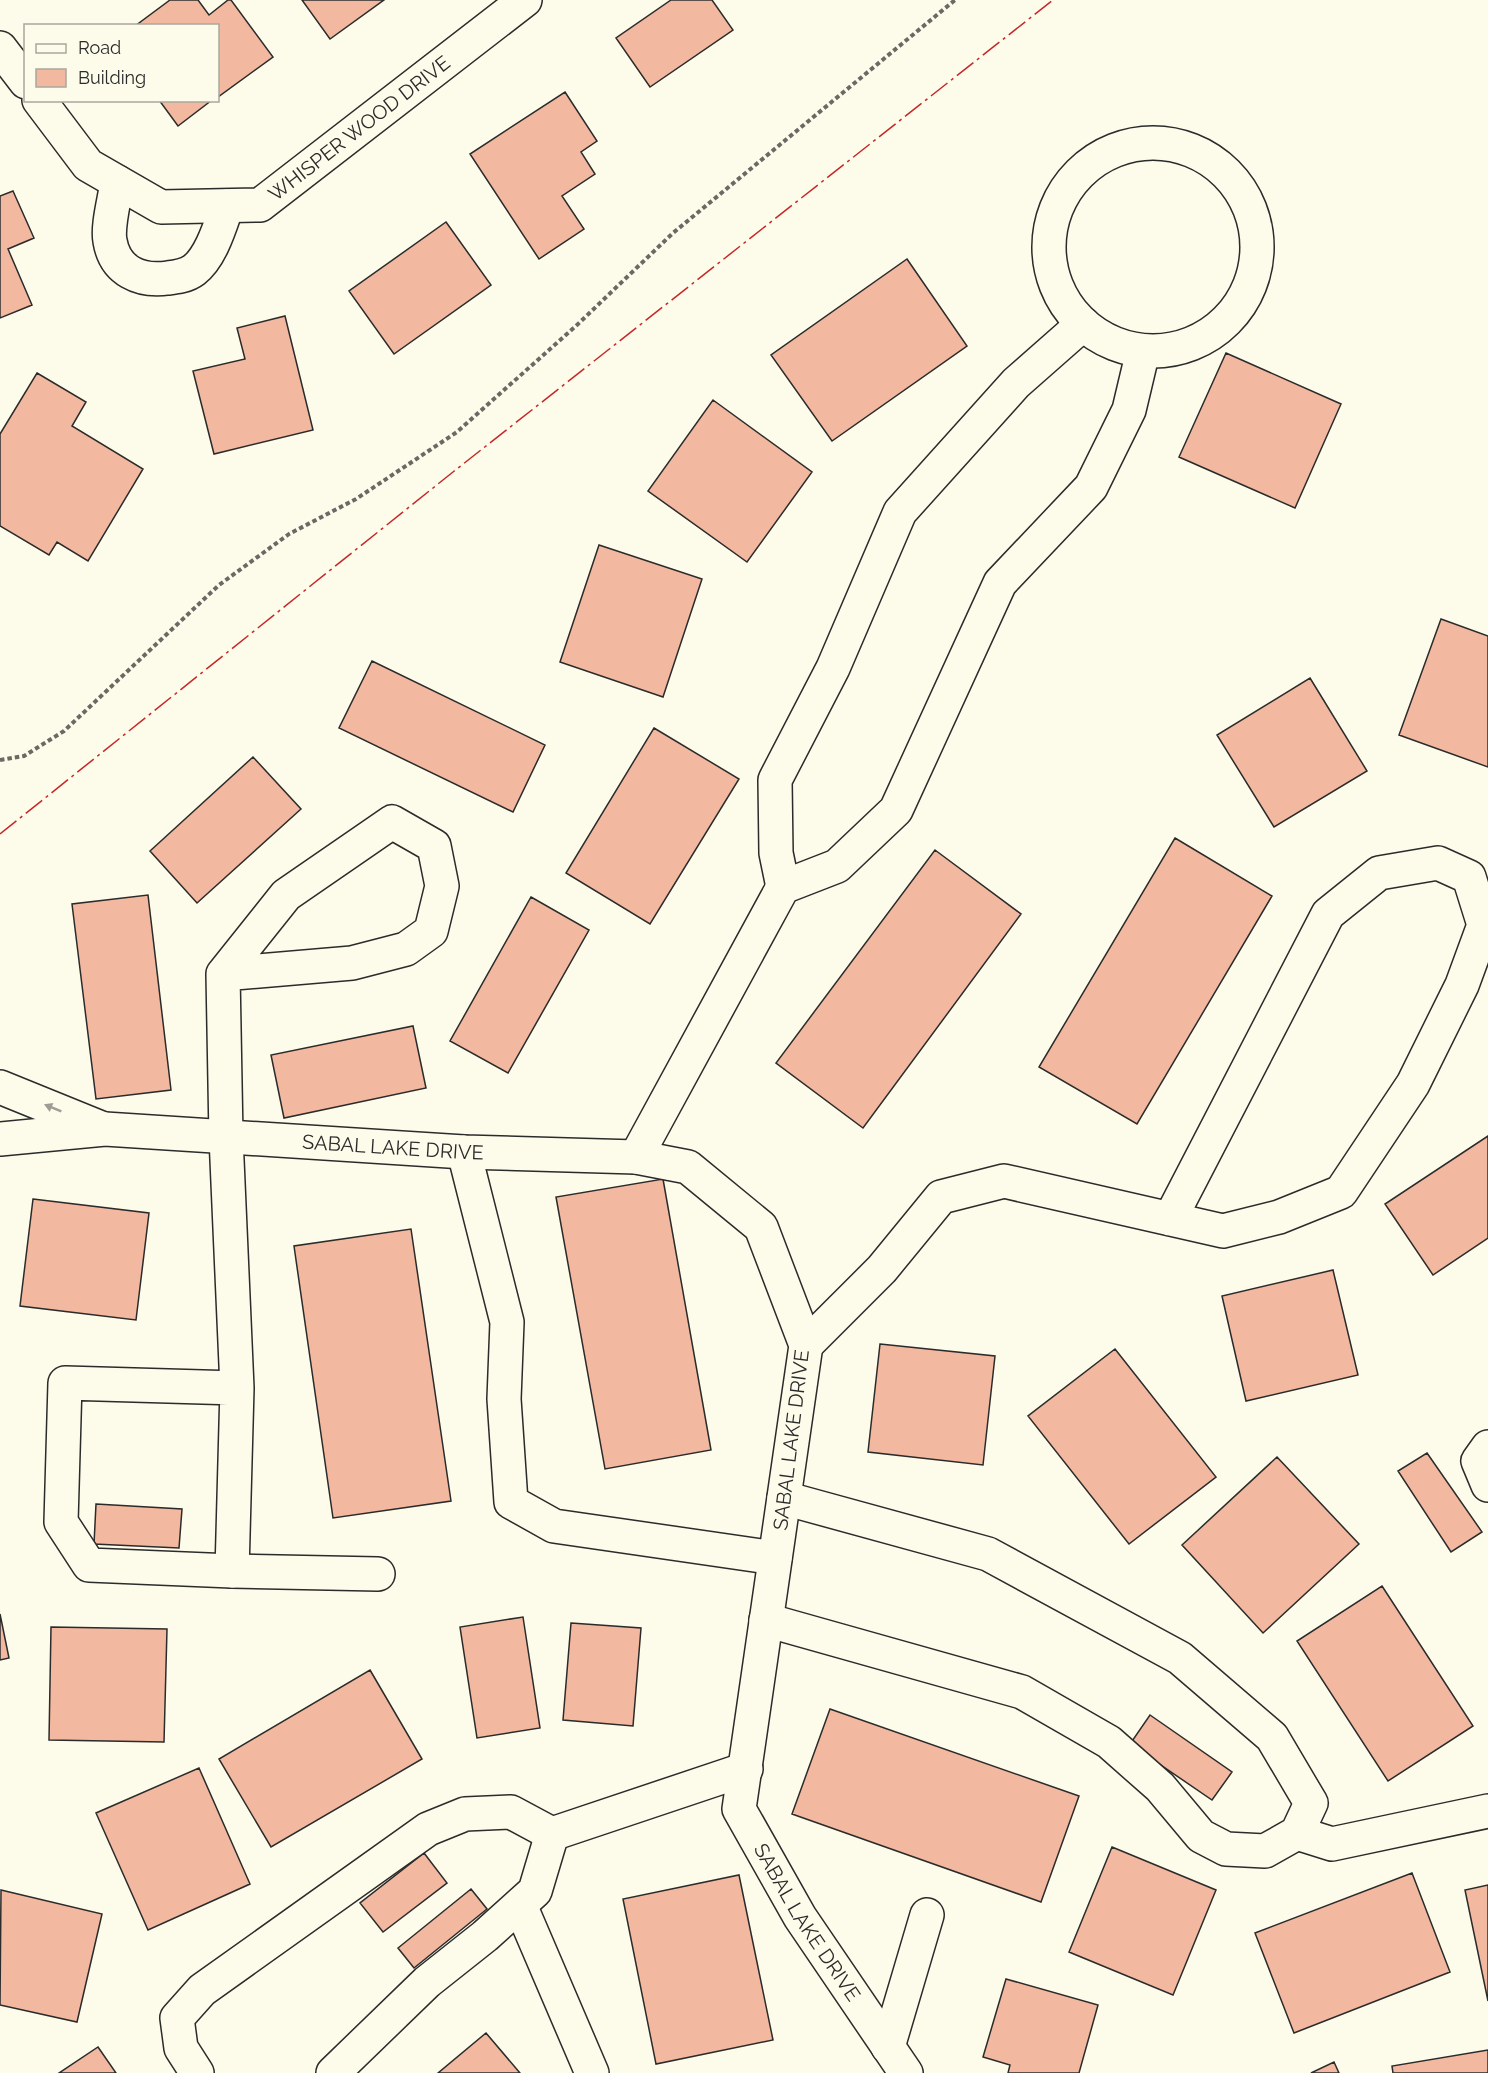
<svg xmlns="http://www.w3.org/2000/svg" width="1488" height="2073" font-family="Raleway,sans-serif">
<rect width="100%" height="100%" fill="#fdfbea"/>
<!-- building -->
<path fill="#f2b8a0" stroke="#2b2b2b" stroke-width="1.5" d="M170,0H198L209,15L228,0H231L273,57L218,97V26H135Z
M302,0H384L330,39Z
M671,0H712L733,30L650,87L616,38Z
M565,92L597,141L581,152L595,174L562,196L584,229L539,259L470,154Z
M159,100H212L178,126Z
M13,191L34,238L8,249L32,305L0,318V196Z
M446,222L491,285L394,354L349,291Z
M907,259L967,346L832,441L771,355Z
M285,316L313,430L214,454L193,371L245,359L237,328Z
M1226,353L1341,404L1295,508L1179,457Z
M37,373L86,402L72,426L143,469L88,561L57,542L49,555L0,526V434Z
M713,400L812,472L747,562L648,491Z
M599,545L702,579L663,697L560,662Z
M1441,619L1488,636V767L1399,735Z
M372,661L545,745L513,812L339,728Z
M1310,678L1367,771L1274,827L1217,735Z
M654,728L739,779L650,924L566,873Z
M253,757L301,809L197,903L150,851Z
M1175,838L1272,896L1137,1124L1039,1067Z
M935,850L1021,914L863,1128L776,1063Z
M148,895L171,1090L96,1099L72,904Z
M531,897L589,930L508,1073L450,1041Z
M413,1026L426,1088L284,1118L271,1055Z
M1488,1136V1238L1433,1275L1385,1204Z
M663,1179L711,1450L605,1469L556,1197Z
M33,1199L149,1213L136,1320L20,1306Z
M411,1229L451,1501L333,1518L294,1246Z
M1333,1270L1358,1375L1246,1401L1222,1296Z
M880,1344L995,1356L983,1465L868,1452Z
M1115,1349L1216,1477L1129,1544L1028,1416Z
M1427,1453L1482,1532L1451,1552L1398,1471Z
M1277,1457L1359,1544L1263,1633L1182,1545Z
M96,1504L182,1509L179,1548L94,1544Z
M1382,1586L1473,1726L1388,1781L1297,1641Z
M0,1614L9,1658L0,1660Z
M523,1617L540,1728L477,1738L460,1627Z
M571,1623L641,1628L633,1726L563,1720Z
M51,1627L167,1629L164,1742L49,1740Z
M370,1670L422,1759L271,1847L219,1759Z
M830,1709L1079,1796L1041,1902L792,1814Z
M1150,1715L1232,1772L1212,1800L1130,1744Z
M199,1768L250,1884L148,1930L96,1813Z
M1112,1847L1216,1890L1173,1995L1069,1952Z
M424,1853L447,1883L383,1932L360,1903Z
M1412,1873L1450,1972L1294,2033L1255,1933Z
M739,1875L773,2040L656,2064L623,1899Z
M1488,1885V2001L1465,1890Z
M471,1889L487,1909L414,1968L398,1948Z
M1,1890L102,1914L77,2022L0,2005Z
M1006,1979L1098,2005L1079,2073H1008L1010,2065L983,2057Z
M486,2033L520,2073H438Z
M98,2047L116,2073H59Z
M1488,2050V2073H1393L1392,2066Z
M1334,2062L1339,2073H1311Z"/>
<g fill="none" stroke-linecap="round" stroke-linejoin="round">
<defs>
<g id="minor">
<path d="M0,48L26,82"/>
<path id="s1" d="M39,100L88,165L161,207L260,205L525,0"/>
<circle cx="1153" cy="247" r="104"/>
<path d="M117,182C115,198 107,226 110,241C115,271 140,282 168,278C177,277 186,276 194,270C211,257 220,226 227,206"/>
<path d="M783,887L776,853L775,780L833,668L900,512L1016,383L1083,324"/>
<path d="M223,974L352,963L406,949L431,931L442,886L434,846L392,822L286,895L223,974L226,1137L237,1388L232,1571L89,1565L61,1522L65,1383L237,1388"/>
<path d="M0,1087L101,1128"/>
<path id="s2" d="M0,1139L105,1129L464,1152L636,1157L688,1167L761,1227L806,1345L739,1809L800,1917L906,2073"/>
<path d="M464,1152L507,1322L504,1399L511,1502L554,1526L775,1558"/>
<path d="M636,1157L783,887L837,866L896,810L1000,583L1091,487L1129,410L1143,351"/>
<path d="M806,1345L882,1269L941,1197L1004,1181L1223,1231L1279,1217L1341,1192L1413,1084L1462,985L1484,925L1469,877L1438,863L1379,873L1328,914L1170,1219"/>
<path d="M1488,1447L1478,1461L1488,1485"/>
<path d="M232,1571L378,1574"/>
<path d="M766,1620L1022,1692L1109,1742L1160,1787L1201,1836L1226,1849L1265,1851L1297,1833L1311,1803L1272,1737L1180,1658L988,1554L784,1498"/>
<path d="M1297,1833L1332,1844L1488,1811"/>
<path d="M520,1905L592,2073"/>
<path d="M888,2047L927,1915"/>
<path d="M197,2073L181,2048L177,2018L202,1990L428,1829L465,1814L511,1812L552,1834L746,1769"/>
<path d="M333,2073L427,1982L485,1936L535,1891L552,1834"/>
</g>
</defs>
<!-- minor casing -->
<use href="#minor" stroke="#2b2b2b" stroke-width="36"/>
<!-- path -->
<path stroke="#6a6964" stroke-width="4" stroke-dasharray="4.5 3" stroke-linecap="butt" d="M0,760L24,756L64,731L219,585L289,534L356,499L457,432L578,324L673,233L955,0"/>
<!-- minor -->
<use href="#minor" stroke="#fdfbea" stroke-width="33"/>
<!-- power -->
<path stroke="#c62828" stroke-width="1.5" stroke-dasharray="21 4.5 3 4.5" stroke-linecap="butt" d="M0,834L453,472L1053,0"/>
</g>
<!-- one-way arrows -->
<defs><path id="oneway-solid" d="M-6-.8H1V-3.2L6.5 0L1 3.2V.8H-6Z" transform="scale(1.5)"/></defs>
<use fill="#9e9d94" href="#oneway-solid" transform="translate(53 1108) rotate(-158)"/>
<g text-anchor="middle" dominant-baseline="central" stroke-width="4.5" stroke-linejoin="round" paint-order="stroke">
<!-- street labels -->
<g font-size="20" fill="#2b2b2b" stroke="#fdfbea">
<text stroke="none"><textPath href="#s1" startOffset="390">WHISPER WOOD DRIVE</textPath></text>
<text stroke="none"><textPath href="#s2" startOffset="394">SABAL LAKE DRIVE</textPath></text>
<text transform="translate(791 1440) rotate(-83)">SABAL LAKE DRIVE</text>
<text stroke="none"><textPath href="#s2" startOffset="1512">SABAL LAKE DRIVE</textPath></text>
</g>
</g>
<!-- legend -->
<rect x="24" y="24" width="195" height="78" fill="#fdfbea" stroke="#a9a89e" stroke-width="1.5"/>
<rect x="36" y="44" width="30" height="9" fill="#fdfbea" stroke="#a9a89e" stroke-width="1.5"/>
<text x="78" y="54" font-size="18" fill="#2b2b2b">Road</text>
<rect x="36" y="69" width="30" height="18" fill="#f2b8a0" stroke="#a9a89e" stroke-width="1.5"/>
<text x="78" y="84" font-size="18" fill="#2b2b2b">Building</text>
</svg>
